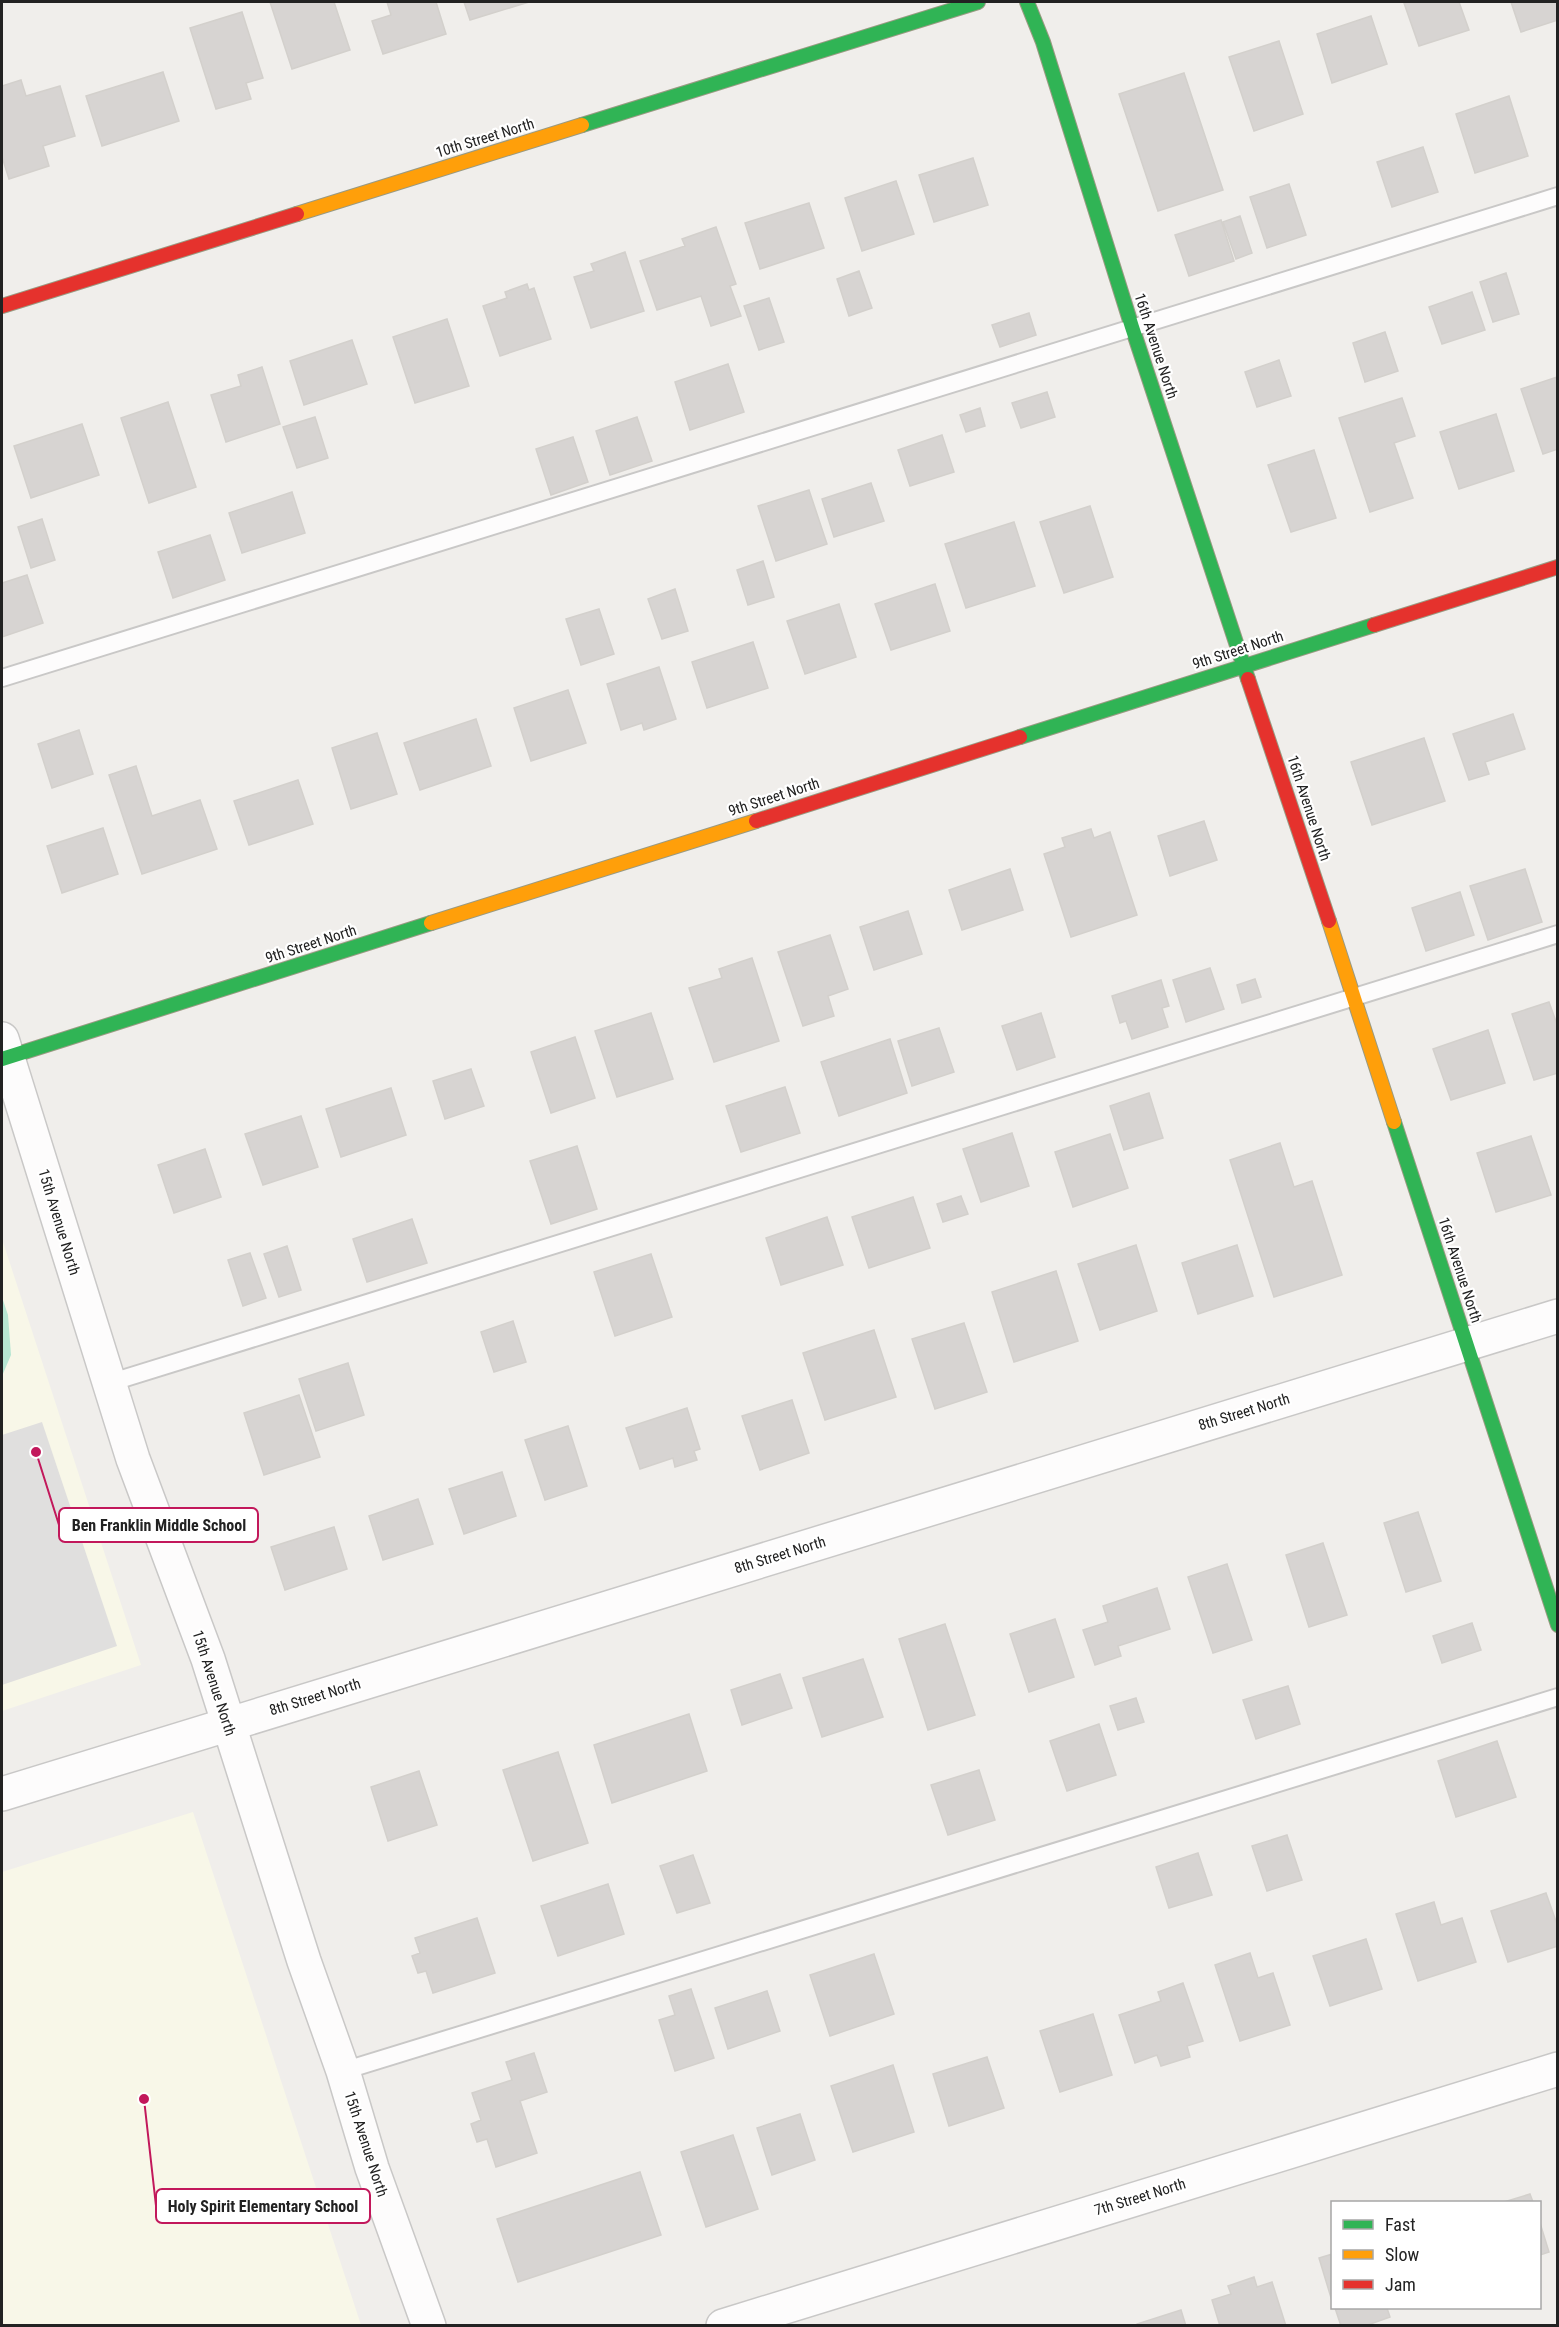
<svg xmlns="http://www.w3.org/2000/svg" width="1559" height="2327" font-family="'Roboto Condensed',sans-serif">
<rect width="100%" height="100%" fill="#f0eeeb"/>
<!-- education -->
<path fill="#f8f7e8" d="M2,1239L141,1665L2,1711Z
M193,1812L361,2325H2V1872Z"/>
<!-- pitch -->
<path fill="#b7e6d2" d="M2,1297L8,1315L11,1355L2,1376Z"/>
<!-- parking -->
<path fill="#e0dfde" d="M42,1422L117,1646L2,1685V1435Z"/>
<!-- building -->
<path fill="#d7d4d2" stroke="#d3d0cc" stroke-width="1.5" d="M270,2H334L350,50L292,69Z
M387,2H436L446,34L383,54L372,21L391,15Z
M464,2H529L470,20Z
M1409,2H1459L1469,30L1419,46L1404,3Z
M1511,2H1558V20L1521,32Z
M242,12L263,78L246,83L251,99L216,109L190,28Z
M1371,16L1387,64L1332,83L1317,34Z
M1279,41L1303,114L1254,131L1229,57Z
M163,72L179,121L102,146L86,96Z
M1184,73L1223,190L1158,211L1119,94Z
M21,80L26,96L60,86L75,136L43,146L49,166L9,179L2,157V86Z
M1509,96L1528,156L1475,173L1456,114Z
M1423,147L1438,192L1392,207L1377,162Z
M973,158L988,205L934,222L919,175Z
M896,181L914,234L862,251L845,198Z
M1289,184L1306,235L1267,248L1250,197Z
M809,203L824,248L760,269L745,223Z
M1240,216L1252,253L1236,259L1223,222Z
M1221,220L1234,261L1189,276L1175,235Z
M716,227L736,284L730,286L741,316L711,326L701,296L657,310L640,261L685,246L682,239Z
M625,252L644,311L591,328L574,277L594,271L591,264Z
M859,271L872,308L849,316L837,279Z
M1506,273L1519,314L1493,322L1480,282Z
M527,284L529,290L534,288L551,339L500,356L483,306L507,298L505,292Z
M1472,292L1485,330L1442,344L1429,307Z
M769,298L784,342L759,350L744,306Z
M1029,313L1036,335L1000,347L992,325Z
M447,319L469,386L415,403L393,337Z
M1385,332L1398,371L1365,382L1353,343Z
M352,340L367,384L304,405L290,361Z
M1279,360L1291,396L1257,407L1245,372Z
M728,364L744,412L690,430L675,382Z
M262,367L280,424L226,442L211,395L241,386L238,375Z
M1557,377L1558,449L1543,454L1521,389Z
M1047,392L1055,417L1021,428L1012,403Z
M1402,398L1415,436L1394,443L1413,498L1370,512L1339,418Z
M168,402L196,487L149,503L121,418Z
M980,408L985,426L966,432L960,415Z
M1496,414L1514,471L1459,489L1440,432Z
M315,417L328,458L297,468L283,427Z
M637,417L652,461L610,475L596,431Z
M82,424L99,475L31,498L14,446Z
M942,435L954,472L910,486L898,450Z
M573,437L588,482L551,495L536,449Z
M1314,450L1336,518L1291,532L1268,465Z
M871,483L884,521L834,537L822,499Z
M809,490L827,544L776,561L758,506Z
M292,492L305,533L242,553L229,513Z
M1090,506L1113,577L1064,593L1040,522Z
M42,519L55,560L31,568L18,527Z
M1014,522L1035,586L966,608L945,544Z
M210,535L225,580L173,598L158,552Z
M763,561L774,597L748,605L737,570Z
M27,575L43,623L2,637V583Z
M935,584L950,631L891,650L875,604Z
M675,589L688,631L662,639L648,599Z
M839,604L856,657L805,674L787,621Z
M599,609L614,654L581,665L566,619Z
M753,642L768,688L707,708L692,662Z
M659,667L676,719L644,730L642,723L621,730L607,684Z
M568,690L586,743L531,761L514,708Z
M1513,714L1525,749L1485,762L1489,774L1469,780L1453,734Z
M476,719L491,766L420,790L404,743Z
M79,730L93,774L52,788L38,744Z
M377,733L397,794L351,809L332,748Z
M1424,738L1445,801L1372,825L1351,762Z
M136,766L152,816L200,800L217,849L142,874L109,775Z
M298,780L313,824L249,845L234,801Z
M1204,821L1217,860L1170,876L1158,836Z
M103,828L118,874L62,893L47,846Z
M1091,829L1094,838L1110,832L1137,915L1071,937L1044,854L1065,847L1062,838Z
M1010,869L1023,910L962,930L949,890Z
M1525,869L1542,922L1488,940L1470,886Z
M1460,892L1474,935L1426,951L1412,908Z
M908,911L922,954L874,970L860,927Z
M830,935L848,989L828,996L834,1016L803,1026L778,952Z
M752,958L779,1041L714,1062L689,988L722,978L719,969Z
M1210,968L1224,1009L1186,1022L1173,980Z
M1255,979L1261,997L1242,1003L1237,985Z
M1161,980L1169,1006L1162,1008L1168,1027L1132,1039L1126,1021L1120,1023L1112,996Z
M1549,1002L1558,1027V1073L1534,1080L1512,1014Z
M651,1013L673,1079L617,1097L595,1031Z
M1041,1013L1055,1057L1017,1070L1002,1026Z
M939,1028L954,1072L912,1086L898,1041Z
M1488,1030L1505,1083L1451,1100L1433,1049Z
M575,1037L595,1098L551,1113L531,1052Z
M890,1039L907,1093L839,1116L821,1062Z
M471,1069L484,1106L445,1119L433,1081Z
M785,1087L800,1133L741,1152L726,1106Z
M391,1088L406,1135L341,1157L326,1109Z
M1149,1093L1163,1138L1124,1150L1110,1106Z
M301,1116L318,1167L263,1185L245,1134Z
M1012,1133L1029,1186L981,1202L963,1149Z
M1110,1134L1128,1188L1073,1207L1055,1152Z
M1531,1136L1551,1195L1496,1212L1477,1153Z
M1280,1143L1294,1187L1312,1181L1342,1275L1274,1297L1230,1160Z
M577,1146L597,1209L551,1224L530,1161Z
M205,1149L221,1197L174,1213L158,1165Z
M961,1196L968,1214L943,1222L937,1204Z
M913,1197L930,1248L869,1268L852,1217Z
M827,1217L843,1265L781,1285L766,1238Z
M412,1219L427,1263L367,1282L353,1239Z
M1136,1245L1157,1311L1100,1330L1078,1264Z
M1237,1245L1253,1296L1198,1314L1182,1263Z
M287,1246L301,1290L279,1297L264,1254Z
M250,1253L266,1298L243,1306L228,1260Z
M651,1254L672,1317L615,1336L594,1272Z
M1056,1271L1078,1341L1014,1362L992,1292Z
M513,1321L526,1362L494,1372L481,1332Z
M964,1323L987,1392L935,1409L912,1339Z
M874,1330L896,1397L825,1420L803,1353Z
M348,1363L364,1415L316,1431L299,1379Z
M299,1395L320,1457L264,1475L244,1413Z
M792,1400L809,1453L760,1470L742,1416Z
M687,1408L700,1449L694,1451L697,1460L675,1467L673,1458L640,1469L626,1428Z
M568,1426L587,1486L545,1500L525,1440Z
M502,1472L516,1516L464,1534L449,1489Z
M418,1499L433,1544L383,1560L369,1516Z
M1418,1512L1441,1581L1406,1592L1384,1523Z
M334,1527L347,1569L285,1590L271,1547Z
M1323,1543L1347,1615L1309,1627L1286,1555Z
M1227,1564L1252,1640L1213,1653L1188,1577Z
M1157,1588L1170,1629L1118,1646L1121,1656L1095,1665L1083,1630L1108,1622L1103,1606Z
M1055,1619L1074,1677L1029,1692L1010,1634Z
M1472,1623L1481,1650L1442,1663L1433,1636Z
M945,1624L975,1715L928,1730L899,1639Z
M863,1659L883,1717L822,1737L803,1678Z
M780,1674L792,1708L742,1725L731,1690Z
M1288,1686L1300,1724L1256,1739L1243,1700Z
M1136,1698L1144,1722L1118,1730L1110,1706Z
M689,1714L707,1771L612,1803L594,1745Z
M1099,1724L1116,1775L1067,1791L1050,1741Z
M1497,1741L1516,1797L1456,1817L1438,1761Z
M558,1752L588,1843L533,1861L503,1770Z
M979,1770L995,1820L948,1835L931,1785Z
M419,1771L437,1825L388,1841L371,1787Z
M1287,1835L1302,1880L1267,1891L1252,1846Z
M1198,1853L1212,1895L1169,1908L1156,1867Z
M693,1855L710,1903L677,1913L660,1866Z
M608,1884L624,1934L558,1956L541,1906Z
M1546,1893L1558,1927V1946L1508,1962L1491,1911Z
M1434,1902L1441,1925L1462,1918L1476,1962L1418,1981L1396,1914Z
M477,1918L495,1973L433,1993L426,1971L418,1973L412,1956L420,1953L415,1938Z
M1366,1939L1382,1989L1330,2006L1313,1956Z
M1250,1953L1258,1978L1273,1973L1290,2025L1240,2041L1215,1965Z
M874,1954L894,2014L830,2036L810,1975Z
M1183,1983L1203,2041L1187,2046L1190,2057L1161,2066L1157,2055L1135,2063L1119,2015L1161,2001L1158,1992Z
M691,1989L714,2058L675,2071L659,2020L675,2015L669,1996Z
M767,1991L780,2031L728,2049L715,2008Z
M1093,2014L1112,2075L1060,2092L1040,2031Z
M534,2053L547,2092L520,2101L537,2153L496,2167L487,2139L477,2142L471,2124L481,2120L472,2093L512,2080L506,2062Z
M987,2057L1004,2108L949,2126L933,2074Z
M893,2065L914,2132L853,2152L831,2086Z
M800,2114L815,2160L772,2175L757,2128Z
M733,2135L758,2209L706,2227L681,2152Z
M640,2172L661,2235L518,2282L497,2219Z
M1530,2194L1533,2202H1504Z
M1540,2223L1549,2252L1540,2255Z
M1332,2254V2301L1319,2258Z
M1254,2277L1257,2287L1272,2282L1286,2326H1220L1212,2300L1231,2294L1228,2286Z
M1335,2308H1387L1390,2317L1365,2326H1341Z
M1181,2310L1186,2326H1137V2324Z"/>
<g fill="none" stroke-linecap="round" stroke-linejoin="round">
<defs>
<path id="lane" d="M2,678L1558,196
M109,1383L1558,934
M343,2071L1558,1697"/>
<path id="street" d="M2,1039L133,1459L208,1659L304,1961L343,2071L372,2168L429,2326
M2,1794L1558,1316
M723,2326L1558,2069"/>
<path id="fast" d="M1027,2L1043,42L1132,327L1248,679
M582,125L978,2
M1020,737L1374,625
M2,1059L431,923
M1394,1122L1558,1625"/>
<path id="slow" d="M297,214L582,125
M1329,921L1394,1122
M431,923L756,821"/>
<path id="jam" d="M2,306L297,214
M1374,625L1558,567
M1248,679L1329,921
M756,821L1020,737"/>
</defs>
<!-- lane casing -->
<use href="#lane" stroke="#c9c8c7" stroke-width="20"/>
<!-- street casing -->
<use href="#street" stroke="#c9c8c7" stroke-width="36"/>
<!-- fast casing -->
<use href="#fast" stroke="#999a82" stroke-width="16"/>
<!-- slow casing -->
<use href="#slow" stroke="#999a82" stroke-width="16"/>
<!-- jam casing -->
<use href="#jam" stroke="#999a82" stroke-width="16"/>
<!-- lane -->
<use href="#lane" stroke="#fdfcfc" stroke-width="16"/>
<!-- street -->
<use href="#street" stroke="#fdfcfc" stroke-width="33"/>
<!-- fast -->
<use href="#fast" stroke="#30b455" stroke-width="14"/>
<!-- slow -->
<use href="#slow" stroke="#ff9f0a" stroke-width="14"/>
<!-- jam -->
<use href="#jam" stroke="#e5322d" stroke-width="14"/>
</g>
<g text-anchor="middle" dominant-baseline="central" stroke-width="4.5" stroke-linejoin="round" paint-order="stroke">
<!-- street labels -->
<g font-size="15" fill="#222" stroke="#fff">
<text transform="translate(485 138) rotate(-17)">10th Street North</text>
<text transform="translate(1156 346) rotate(72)">16th Avenue North</text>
<text transform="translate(1238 650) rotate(-18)">9th Street North</text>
<text transform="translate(774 797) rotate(-18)">9th Street North</text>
<text transform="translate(1309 808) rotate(72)">16th Avenue North</text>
<text transform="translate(311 944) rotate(-18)">9th Street North</text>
<text transform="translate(59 1222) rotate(73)">15th Avenue North</text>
<text transform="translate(1460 1270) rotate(72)">16th Avenue North</text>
<text transform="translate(1244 1412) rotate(-17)">8th Street North</text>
<text transform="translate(780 1555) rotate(-17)">8th Street North</text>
<text transform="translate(214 1683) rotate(72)">15th Avenue North</text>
<text transform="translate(315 1697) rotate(-17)">8th Street North</text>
<text transform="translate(366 2144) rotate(72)">15th Avenue North</text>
<text transform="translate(1140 2197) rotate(-17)">7th Street North</text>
</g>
</g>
<!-- callouts -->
<path fill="none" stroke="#c2185b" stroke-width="2" d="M36 1452L59 1525M144 2099L156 2206"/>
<g fill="#c2185b" stroke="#fff" stroke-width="2">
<circle cx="36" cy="1452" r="6"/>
<circle cx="144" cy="2099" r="6"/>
</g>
<g fill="#fff" stroke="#c2185b" stroke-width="2">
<rect x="59" y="1508" width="199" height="34" rx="6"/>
<rect x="156" y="2189" width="214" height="34" rx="6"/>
</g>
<g font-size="16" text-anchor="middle" font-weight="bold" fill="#222">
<text x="159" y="1531">Ben Franklin Middle School</text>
<text x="263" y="2212">Holy Spirit Elementary School</text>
</g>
<!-- border -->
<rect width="1559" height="2327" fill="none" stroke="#222222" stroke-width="6"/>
<!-- legend -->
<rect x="1331" y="2201" width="210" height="108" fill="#ffffff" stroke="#a7a7a7" stroke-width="1.5"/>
<rect x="1343" y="2220" width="30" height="9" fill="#30b455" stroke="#a7a7a7" stroke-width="1.5"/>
<text x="1385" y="2231" font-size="18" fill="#222222">Fast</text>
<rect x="1343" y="2250" width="30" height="9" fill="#ff9f0a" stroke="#a7a7a7" stroke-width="1.5"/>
<text x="1385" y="2261" font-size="18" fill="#222222">Slow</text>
<rect x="1343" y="2280" width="30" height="9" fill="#e5322d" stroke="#a7a7a7" stroke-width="1.5"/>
<text x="1385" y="2291" font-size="18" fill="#222222">Jam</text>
</svg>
